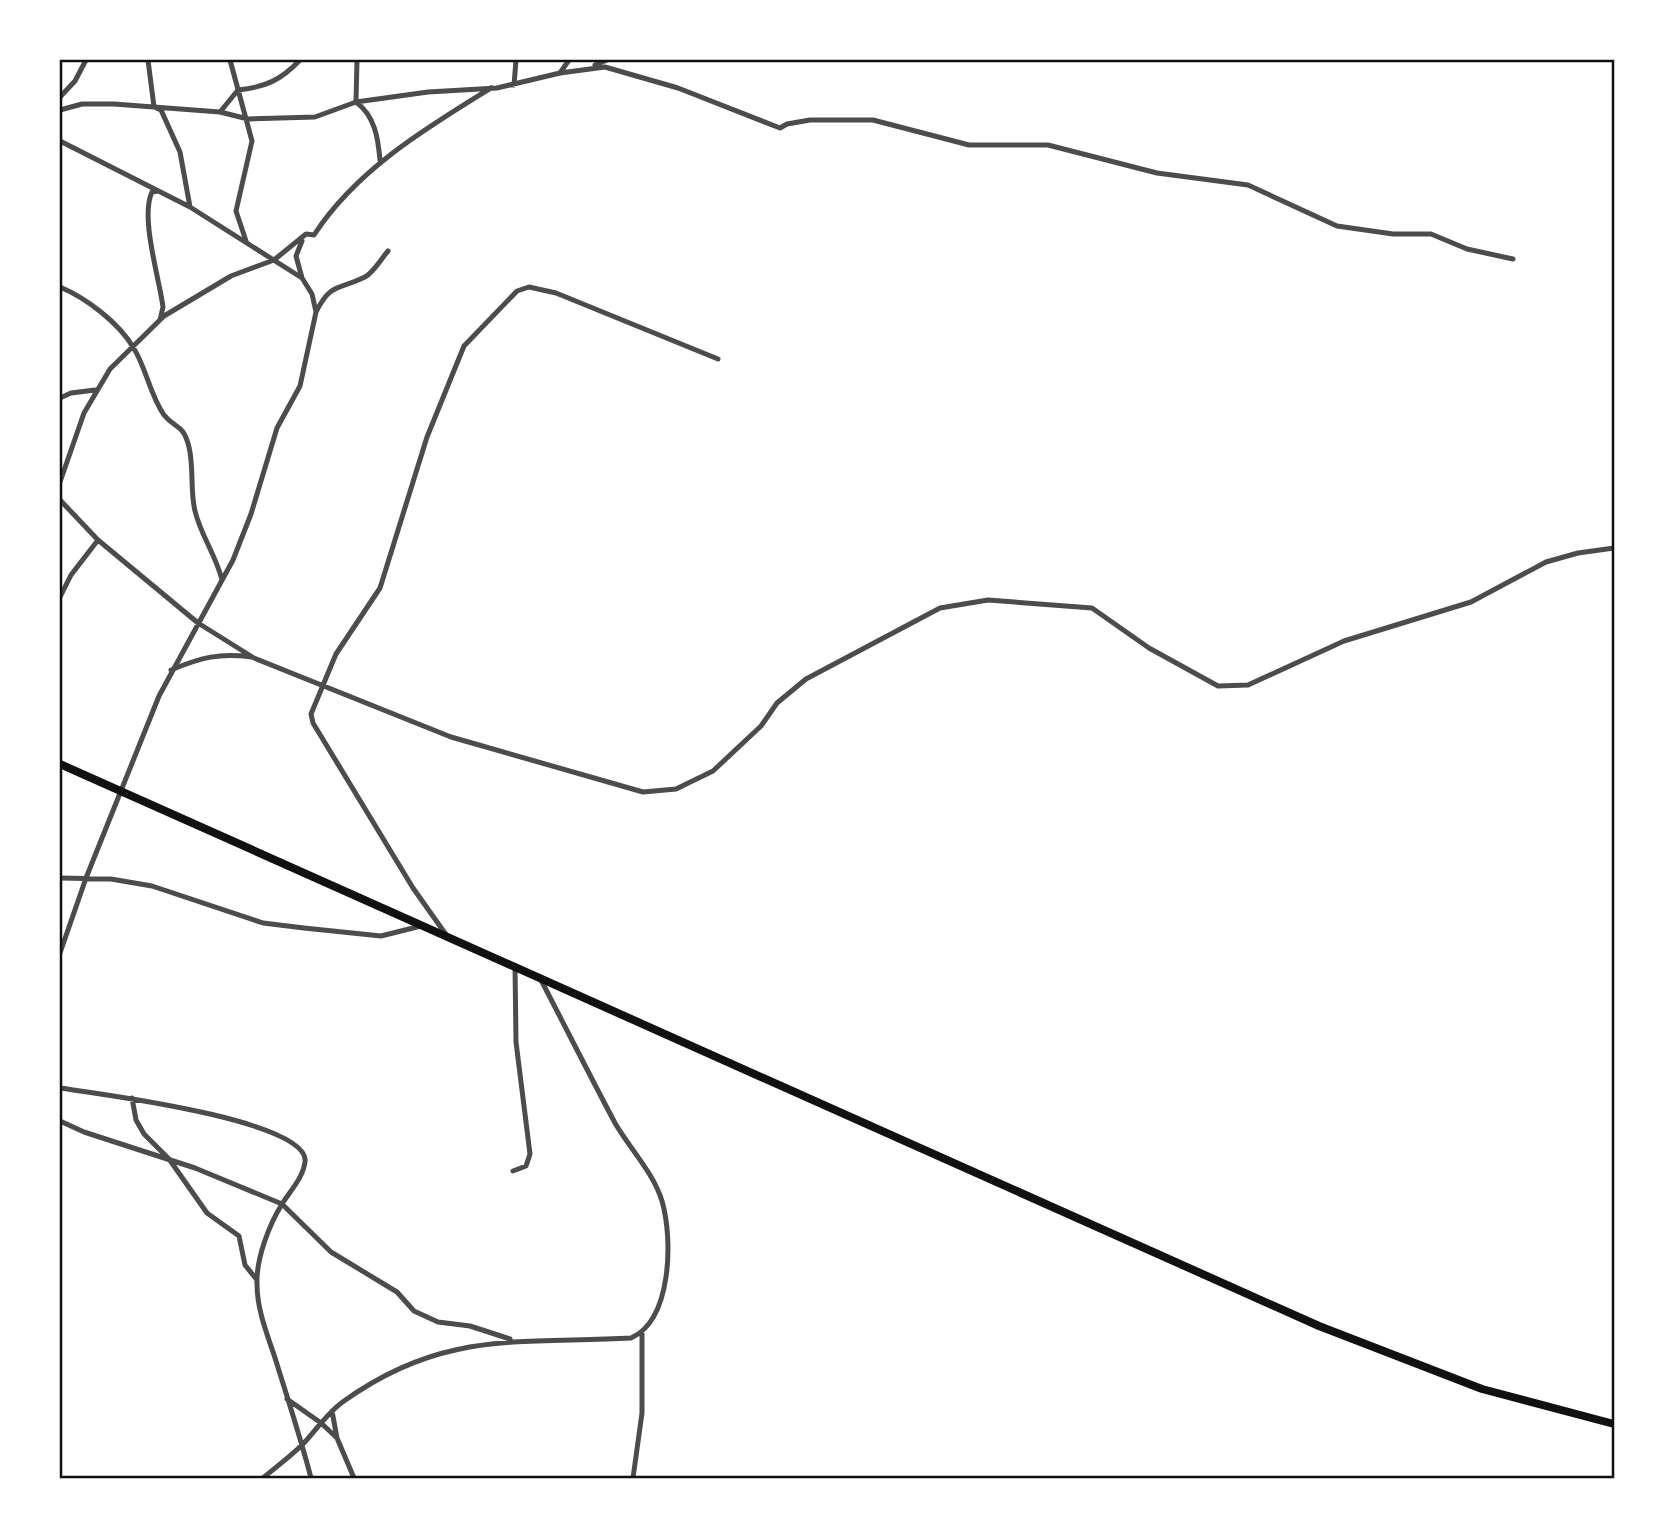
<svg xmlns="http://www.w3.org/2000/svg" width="1674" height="1538" font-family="'Nunito Sans',sans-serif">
<rect width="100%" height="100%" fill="#fff"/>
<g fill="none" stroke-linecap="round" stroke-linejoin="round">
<!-- minor -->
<path stroke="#4c4c4c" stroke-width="5" d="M148,60L154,107L161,110L180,152L190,207
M230,60L252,141L236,211L246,241
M357,60L356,102C375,116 378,138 380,160
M595,65L607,60
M560,73L569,60
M514,85L516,60
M60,97L75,81L86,60
M60,110L82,104H114L220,112L248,119L315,117L356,102L428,92L497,88L560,73L605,67L678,88L780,128L787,124L810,120H873L969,145H1048L1157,173L1248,185L1337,226L1393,234H1431L1467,249L1513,259
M220,112L238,90C266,87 281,80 300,60
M60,141L190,207L302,278L312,294L316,312L300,386L277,428L251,514L233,560L159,696L86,878L60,953
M158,191L152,192C140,217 159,277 163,307L160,320
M302,278L296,256L302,241
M60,287C86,298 118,322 133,347C146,367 150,395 164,415C175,429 183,423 189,447C194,468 190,491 195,511C201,536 216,555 222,580
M316,312C331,282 339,290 365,277C374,272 381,259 388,251
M60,398L71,393L95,390
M60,482L84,413L110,369L164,316L231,276L274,260L306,234L314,235C356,170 426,128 491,88
M60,500L98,540L198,623L254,658L451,737L643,792L676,789L713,771L761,726L777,703L806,679L940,608L988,600L1092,608L1149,648L1218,686L1248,685L1344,641L1471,602L1546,562L1578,553L1614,548
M60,597L71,575L98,540
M171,670C202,657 219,653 252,657
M60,878L111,879L152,886L263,923L304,928L381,936L421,926
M447,936L413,888L313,723L311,714L336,654L380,588L427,437L464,346L517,291L529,287L556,293L718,359
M60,1088C93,1093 311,1120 305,1162C303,1178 290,1191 282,1204C269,1225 256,1259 257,1284C257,1311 268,1336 276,1361C288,1400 301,1439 311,1478
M132,1098L136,1120L144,1134L169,1159L207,1213L239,1236L245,1265L257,1280
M60,1121L84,1132L195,1168L282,1204L331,1252L397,1292L414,1311L438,1322L470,1326L510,1339
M513,1171L526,1166L530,1154L516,1042L515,966
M287,1399L321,1423L337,1438
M332,1411L337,1438L354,1478
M263,1478C276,1467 291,1456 303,1444C317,1429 328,1412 344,1401C443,1330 519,1344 631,1338C672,1320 673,1239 662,1201C653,1172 630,1149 615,1123C590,1076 566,1028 541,980
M633,1478L642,1413V1333"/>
<!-- primary -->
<path stroke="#111" stroke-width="8" d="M60,764L1319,1326L1482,1389L1614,1424"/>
</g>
<!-- border -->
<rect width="1674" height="1538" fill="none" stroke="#ffffff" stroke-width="122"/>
<rect x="61" y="61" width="1552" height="1416" fill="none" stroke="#111" stroke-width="2.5"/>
</svg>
